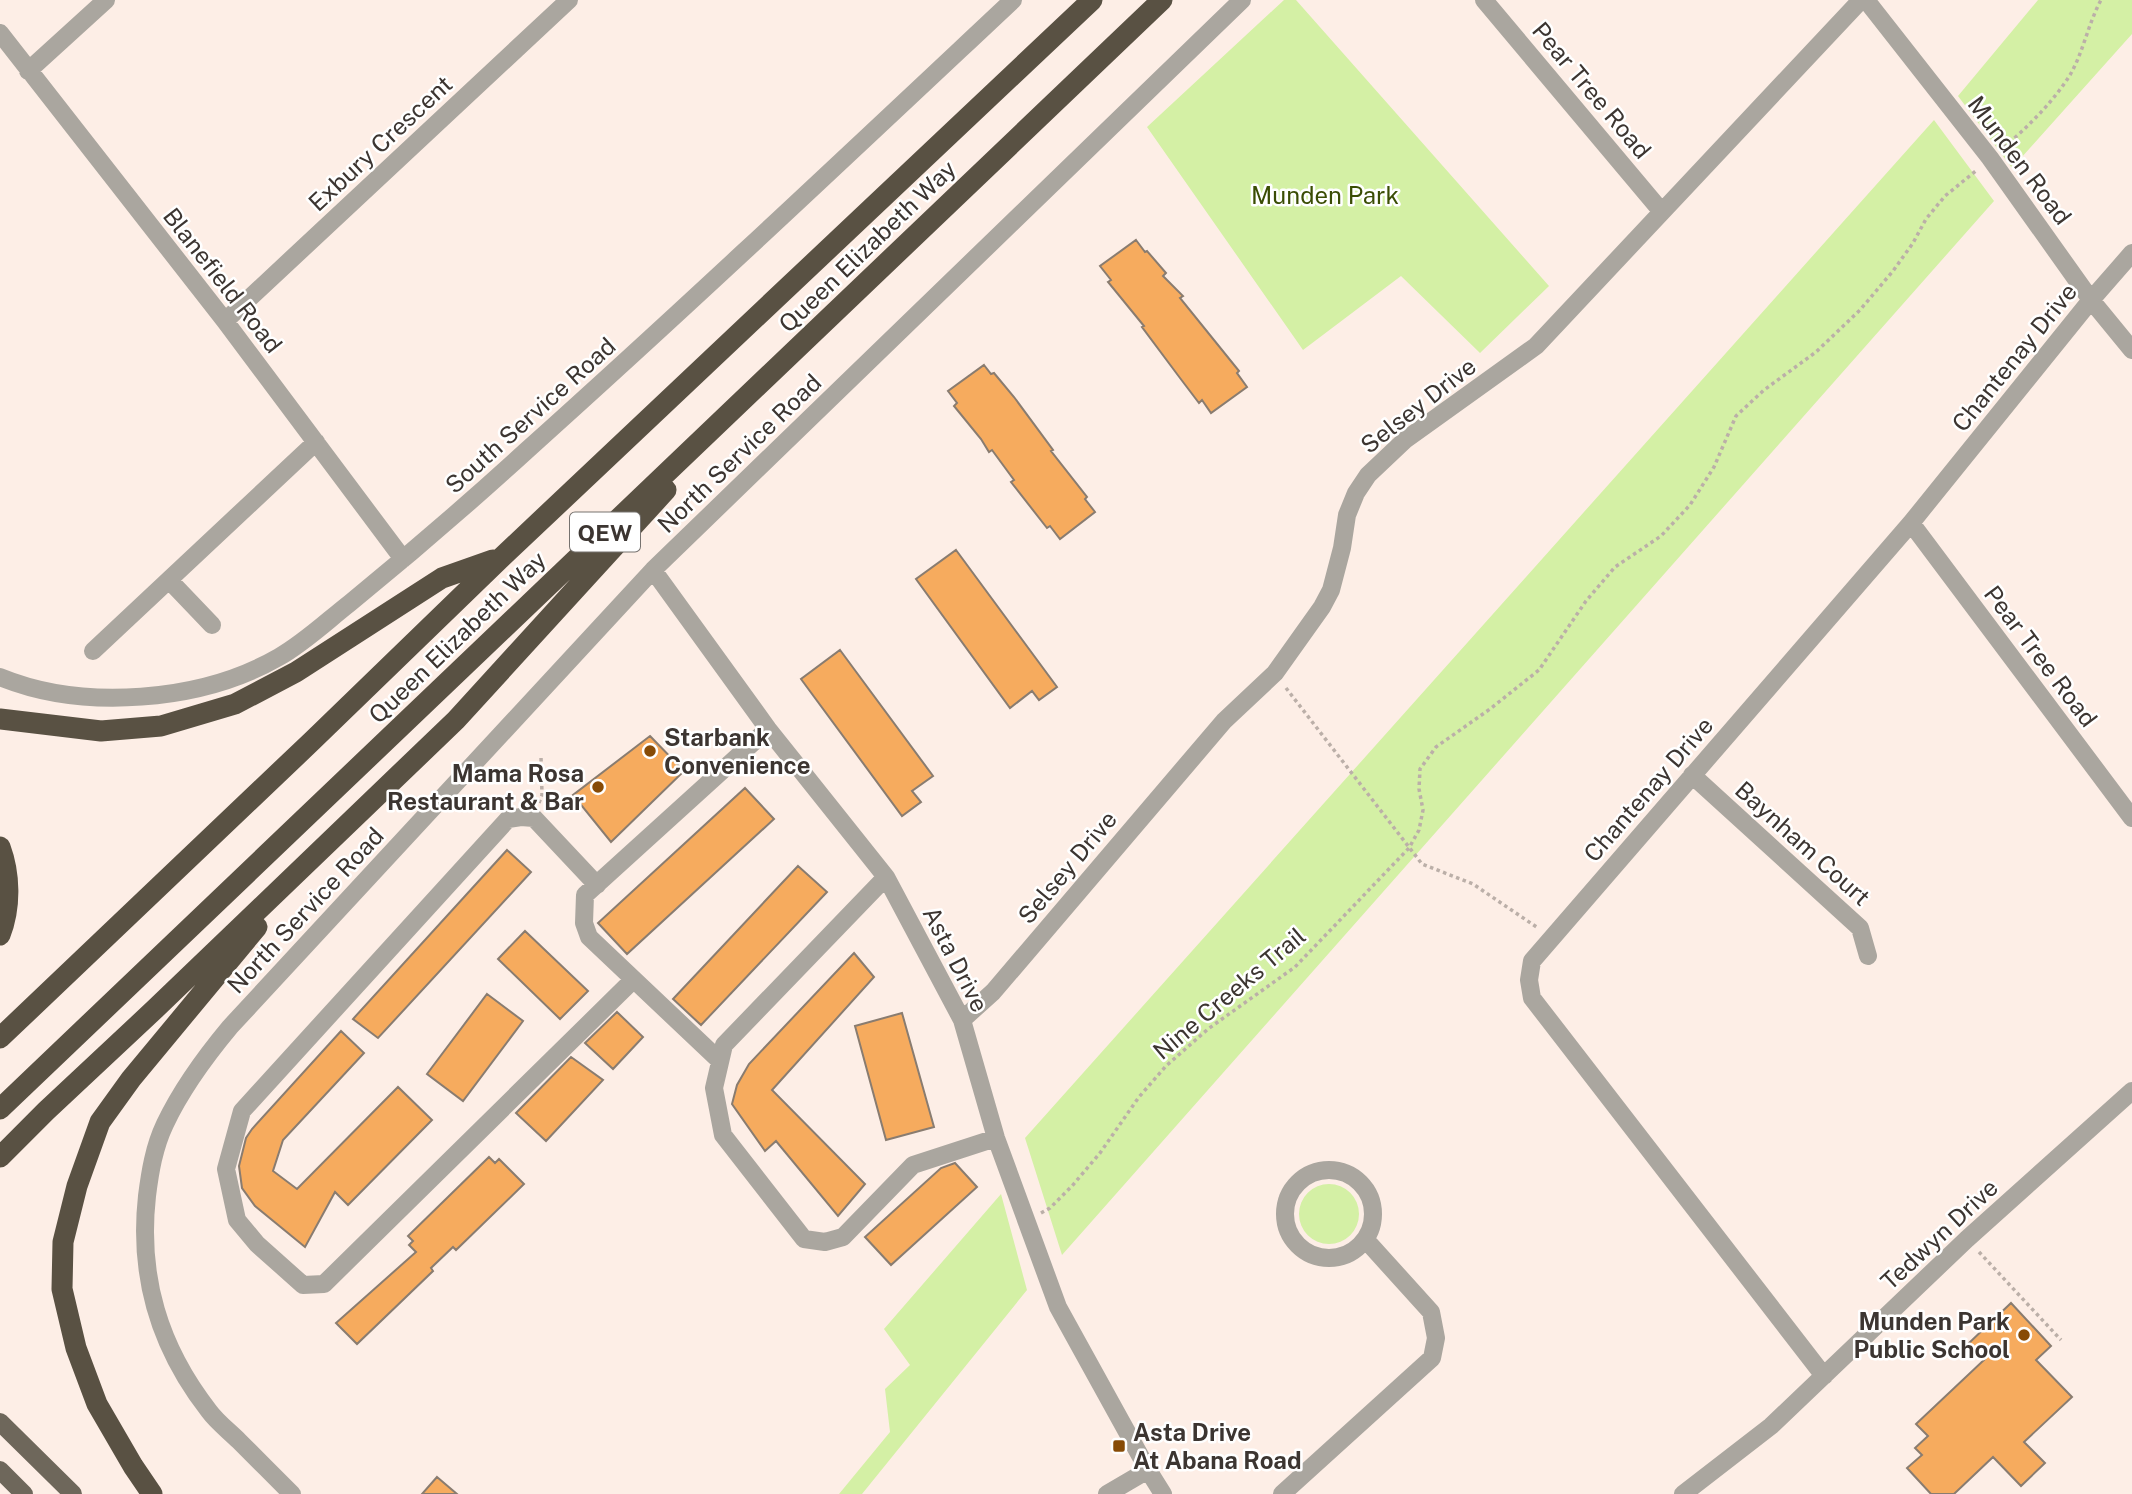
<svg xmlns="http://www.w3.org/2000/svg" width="2132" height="1494" font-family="'Public Sans',sans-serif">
<rect width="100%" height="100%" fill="#fdeee6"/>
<!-- green -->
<path fill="#d4f0a5" d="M1284,0H1296L1549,286L1480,353L1401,276L1303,350L1147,127Z
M2038,0H2132V34L2012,168L1958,96Z
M1934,120L1994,201L1062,1255L1025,1138Z
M1299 1214a30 30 0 1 1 60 0a30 30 0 1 1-60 0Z
M1001,1194L1027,1290L862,1494H839L890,1432L885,1389L910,1365L884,1329Z"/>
<!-- building -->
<path fill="#f6ab5e" stroke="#897c70" stroke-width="2" d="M1136,240L1145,252L1147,251L1166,273L1163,276L1183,296L1180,298L1239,371L1237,373L1247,387L1211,413L1202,400L1199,403L1180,378L1142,327L1144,326L1108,282L1111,280L1100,266Z
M984,365L991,374L994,373L1014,397L1053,450L1051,451L1087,497L1085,499L1095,512L1060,539L1050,526L1047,528L1011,482L1014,480L992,450L989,452L981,439L954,406L957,403L948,391Z
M956,550L1057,687L1039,700L1032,691L1010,708L916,579Z
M840,650L933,776L912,791L921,802L902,816L801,679Z
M650,736L684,771L611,842L573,795Z
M745,788L774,819L627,954L598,923Z
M507,850L531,872L378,1038L353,1019Z
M798,866L827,892L701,1025L673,999Z
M525,931L588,991L560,1019L498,959Z
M854,953L874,977L772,1090L865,1184L838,1216L776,1141L765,1151L732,1104L737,1085L749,1064Z
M487,994L523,1021L463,1101L427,1074Z
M617,1012L643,1037L613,1069L585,1043Z
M902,1013L934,1127L886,1140L855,1026Z
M341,1031L364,1053L283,1140L273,1171L297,1189L398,1087L432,1120L348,1205L335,1192L305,1247L255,1206L242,1188L239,1166L246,1138L252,1129Z
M571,1057L603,1080L546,1141L516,1113Z
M489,1157L495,1163L499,1159L524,1184L456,1250L453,1247L431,1268L433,1271L357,1344L336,1323L416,1252L409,1245L413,1241L408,1236Z
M955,1163L977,1187L891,1265L865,1237L941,1168Z
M2011,1303L2051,1346L2036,1360L2072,1397L2024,1442L2045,1463L2021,1486L1993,1457L1954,1494H1931L1907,1468L1922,1455L1915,1448L1928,1436L1916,1424L1985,1359L1969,1343Z
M437,1477L457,1494H422Z"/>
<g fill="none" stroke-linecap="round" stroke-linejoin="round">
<!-- path -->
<path stroke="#bbafa8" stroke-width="3.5" stroke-dasharray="3.5 3.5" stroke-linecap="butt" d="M2004,147C2028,127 2053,102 2070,75C2083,53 2088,24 2101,0
M1286,688L1422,864L1473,884L1538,928
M539,803L542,795L541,757
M1041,1213L1050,1208L1072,1186L1100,1153L1139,1097L1166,1066L1208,1029L1295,967L1409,848L1419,830L1423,810L1419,789L1420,769L1436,747L1490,709L1539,670L1586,601L1615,567L1661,536L1690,505L1714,467L1736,416L1764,390L1816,352L1860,310L1893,271L1913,243L1926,219L1945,196L1977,170
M1979,1252L2061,1340"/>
<!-- minor -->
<path stroke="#aaa69f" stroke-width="18" d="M1484,0L1662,212
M1866,0L1990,158L2091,300L2132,350
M0,33L225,321L403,559
M28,71L106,0
M225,321L569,0
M1911,523L2132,818
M653,570L768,729L886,877L962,1020L996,1138L1058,1307L1148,1470L1163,1494
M169,580L212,625
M93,651L316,442
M0,677C83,711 201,702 279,657C304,643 327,621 350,603C410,554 468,504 525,452C690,304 851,152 1013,0
M1692,775L1860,928L1868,956
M886,877L724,1045L714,1088L723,1135L804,1239L825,1242L843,1237L913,1165L996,1138
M597,885L534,818L521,817L508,819L242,1111L226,1169L237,1220L257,1244L303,1285L324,1284L633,980
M962,1020L993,992L1224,721L1275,673L1322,607L1331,590L1342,548L1347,515L1356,493L1368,475L1405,440L1536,346L1861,0
M720,1061L589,937L584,923L585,895L768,729
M1285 1214a44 44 0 1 1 88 0a44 44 0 1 1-88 0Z
M1824,1376L1532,998L1529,980L1532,961L1911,523L2091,300L2132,253
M292,1494C274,1476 257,1459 239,1441C229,1431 217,1422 209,1411C159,1347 138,1277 147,1196C150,1172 154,1147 165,1124C182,1088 205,1057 230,1027L653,570L1242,0
M1107,1494L1148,1470
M1282,1494L1432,1358L1436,1338L1431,1312L1365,1239
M1683,1494L1771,1426L1967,1239L2132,1091"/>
<!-- major -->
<path stroke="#6e675b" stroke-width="18" d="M0,1422L73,1494
M0,1470L24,1494"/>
<!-- highway -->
<path stroke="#595143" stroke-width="21" d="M0,719L101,731L161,726L235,704L296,672L442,578L493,560
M0,847C10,874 11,907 0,935
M0,1038L312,741L502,557L1092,0
M0,1109L1162,0
M0,1157L46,1111L155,1009L456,720L666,490
M152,1494L133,1466L97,1404L76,1348L62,1289L63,1242L77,1186L100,1122L131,1079L257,927"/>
</g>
<!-- markers -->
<g fill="#874b06" stroke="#fff" stroke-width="2.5">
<circle cx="650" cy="751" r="7"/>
<circle cx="598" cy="787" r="7"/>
<circle cx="2024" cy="1335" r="7"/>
<rect x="1112" y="1439" width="14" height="14" rx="3.5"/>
</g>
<g text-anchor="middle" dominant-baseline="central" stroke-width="5" stroke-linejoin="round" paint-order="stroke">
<!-- shield labels -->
<rect fill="#fff" stroke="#76726f" stroke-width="2" x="570" y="512.5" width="70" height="39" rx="5"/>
<g font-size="23" font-weight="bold" fill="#3c3531">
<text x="605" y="532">QEW</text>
</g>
<!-- street labels -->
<g font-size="24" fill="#3c3531" stroke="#fff">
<text transform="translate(1592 90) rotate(50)">Pear Tree Road</text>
<text transform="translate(380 143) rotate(-43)">Exbury Crescent</text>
<text transform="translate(2020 160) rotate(53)">Munden Road</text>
<text transform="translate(867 246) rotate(-44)">Queen Elizabeth Way</text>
<text transform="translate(223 280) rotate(52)">Blanefield Road</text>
<text transform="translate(2014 357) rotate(-51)">Chantenay Drive</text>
<text transform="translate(1418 405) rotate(-38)">Selsey Drive</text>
<text transform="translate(530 415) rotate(-42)">South Service Road</text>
<text transform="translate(739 453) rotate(-44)">North Service Road</text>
<text transform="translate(457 637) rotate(-44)">Queen Elizabeth Way</text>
<text transform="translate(2041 656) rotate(53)">Pear Tree Road</text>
<text transform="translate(1648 789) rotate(-49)">Chantenay Drive</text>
<text transform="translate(1803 843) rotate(42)">Baynham Court</text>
<text transform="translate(1067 867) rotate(-50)">Selsey Drive</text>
<text transform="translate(305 910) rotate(-47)">North Service Road</text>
<text transform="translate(956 959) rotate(63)">Asta Drive</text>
<text transform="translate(1229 993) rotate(-40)">Nine Creeks Trail</text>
<text transform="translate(1939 1234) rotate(-43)">Tedwyn Drive</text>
</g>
<!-- park labels -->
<g font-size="24" fill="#3a4d04" stroke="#fff">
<text x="1325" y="195">Munden Park</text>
</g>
<!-- poi labels -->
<g font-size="24" font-weight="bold" fill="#3c3531" stroke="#fff" text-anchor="start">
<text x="664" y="737">Starbank<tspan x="664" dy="28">Convenience</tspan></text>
<text x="584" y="773" text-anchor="end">Mama Rosa<tspan x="584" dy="28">Restaurant &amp; Bar</tspan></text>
<text x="2010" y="1321" text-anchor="end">Munden Park<tspan x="2010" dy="28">Public School</tspan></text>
<text x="1133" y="1432">Asta Drive<tspan x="1133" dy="28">At Abana Road</tspan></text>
</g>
</g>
</svg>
